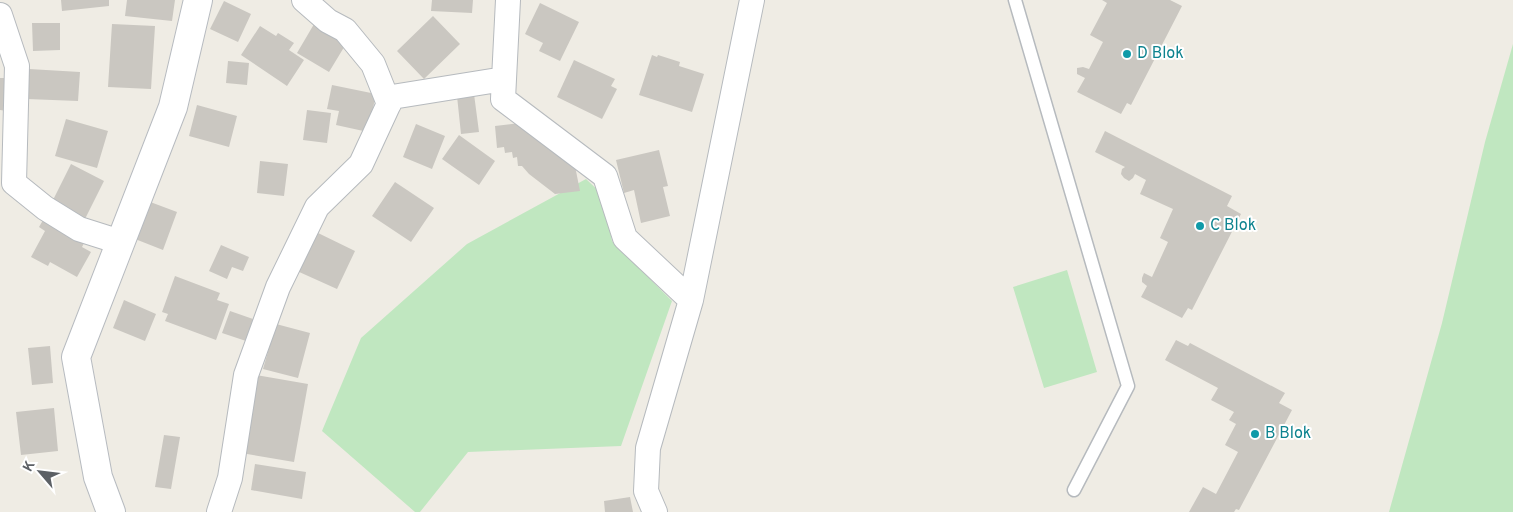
<svg xmlns="http://www.w3.org/2000/svg" width="1513" height="512" font-family="Overpass,sans-serif">
<rect width="100%" height="100%" fill="#efece4"/>
<!-- green -->
<path fill="#c0e7c0" d="M1513,44V512H1389L1442,323L1485,142Z
M586,179L604,196L612,241L672,301L621,446L468,452L420,512H415L322,431L361,338L467,244Z
M1067,270L1097,372L1044,388L1013,287Z"/>
<!-- building -->
<path fill="#cac7c1" d="M61,0H109V6L62,11Z
M127,0H175L172,21L125,16Z
M432,0H473L472,13L431,11Z
M1102,0H1170L1182,6L1131,105L1127,103L1121,114L1077,92L1085,78L1077,74V68L1083,67L1089,69L1103,42L1090,35L1107,3Z
M224,1L251,14L238,42L210,29Z
M540,3L579,22L560,61L539,51L543,43L525,34Z
M433,16L460,44L424,79L397,51Z
M317,19L349,39L329,72L297,53Z
M32,23H60V50L33,51Z
M112,24L155,26L151,89L108,87Z
M260,26L276,36L278,33L294,43L289,50L304,60L287,86L241,55Z
M652,55L657,57L658,55L680,62L679,66L704,74L692,112L639,95Z
M574,60L615,79L611,86L617,89L602,119L557,97Z
M228,61L249,63L247,85L226,83Z
M29,69L80,72L78,101L27,99Z
M0,78H8L7,111L0,110Z
M332,85L376,94L368,132L336,125L339,111L327,109Z
M474,94L479,132L461,134L457,96Z
M197,105L237,116L229,147L189,136Z
M307,110L331,113L327,143L303,140Z
M66,119L108,131L97,168L55,156Z
M528,122L573,156L580,191L555,194L529,174L522,166H518L517,157L513,158L512,152L505,153L504,147L497,148L495,126Z
M416,124L445,136L432,169L403,157Z
M1105,131L1232,196L1227,206L1241,214L1192,310L1188,308L1182,318L1141,297L1147,286L1142,282V278L1144,273L1152,277L1168,242L1160,238L1173,209L1140,194L1146,180L1135,174L1133,178L1129,181L1124,178L1121,174L1122,169L1125,167L1095,152Z
M459,135L495,161L479,185L442,159Z
M659,150L668,186L663,187L670,216L641,223L634,190L624,193L616,160Z
M260,161L288,164L284,196L257,193Z
M71,164L104,181L85,219L52,202Z
M395,182L434,208L411,242L372,216Z
M145,200L177,212L163,250L130,237Z
M46,215L87,237L82,247L91,252L77,277L50,262L48,266L31,257L45,231L39,227Z
M316,232L355,251L337,289L297,271Z
M221,245L249,257L243,271L232,267L227,279L209,271Z
M175,276L220,293L217,300L229,304L216,340L165,321L168,314L162,312Z
M124,300L156,314L145,341L113,328Z
M230,311L253,319L246,341L222,333Z
M276,324L310,333L298,378L263,369Z
M1176,340L1188,346L1190,343L1285,393L1279,403L1292,410L1239,510L1236,509L1234,512H1189L1203,487L1216,494L1238,452L1225,445L1236,424L1229,420L1234,412L1211,400L1218,388L1165,360Z
M50,346L53,383L32,385L28,348Z
M256,375L308,384L294,462L241,453Z
M54,408L58,451L21,455L16,412Z
M164,435L180,437L171,489L155,487Z
M255,464L306,472L302,499L251,490Z
M630,497L633,512H605L604,501Z"/>
<g fill="none" stroke-linecap="round" stroke-linejoin="round">
<defs>
<path id="lane" d="M1015,0L1128,386L1074,490"/>
<path id="street" d="M304,0L328,21L345,30L373,64L389,104
M508,0L503,99L605,176L625,238L691,300
M0,15L17,66L14,183L45,208L79,229L120,242
M219,512L230,478L246,375L278,287L317,207L361,164L392,97L504,79
M655,512L646,491L648,448L691,300L752,0"/>
<path id="secondary" d="M111,512L98,477L76,357L173,107L198,0"/>
</defs>
<!-- lane casing -->
<use href="#lane" stroke="#b6babe" stroke-width="15"/>
<!-- street casing -->
<use href="#street" stroke="#b6babe" stroke-width="26"/>
<!-- secondary casing -->
<use href="#secondary" stroke="#b7bbc0" stroke-width="30"/>
<!-- lane -->
<use href="#lane" stroke="#fff" stroke-width="12"/>
<!-- street -->
<use href="#street" stroke="#fff" stroke-width="24"/>
<!-- secondary -->
<use href="#secondary" stroke="#fff" stroke-width="28"/>
</g>
<!-- markers -->
<g fill="#0f9aa8" stroke="#fff" stroke-width="2">
<circle cx="1127" cy="54" r="5"/>
<circle cx="1200" cy="226" r="5"/>
<circle cx="1255" cy="434" r="5"/>
</g>
<g text-anchor="middle" dominant-baseline="central" stroke-width="4" stroke-linejoin="round" paint-order="stroke">
<!-- culture labels -->
<g font-size="16" fill="#0d838f" stroke="#fff" text-anchor="start">
<text x="1137" y="54">D Blok</text>
<text x="1210" y="226">C Blok</text>
<text x="1265" y="434">B Blok</text>
</g>
</g>
<!-- north arrow -->
<g transform="translate(40 472) rotate(298)" stroke="#ffffff" stroke-width="4" paint-order="stroke">
<path d="M0-4L9 19L0 12L-9 19Z" fill="#5c6065"/>
<text y="-8" font-size="14" font-weight="bold" text-anchor="middle" fill="#5c6065">K</text>
</g>
</svg>
